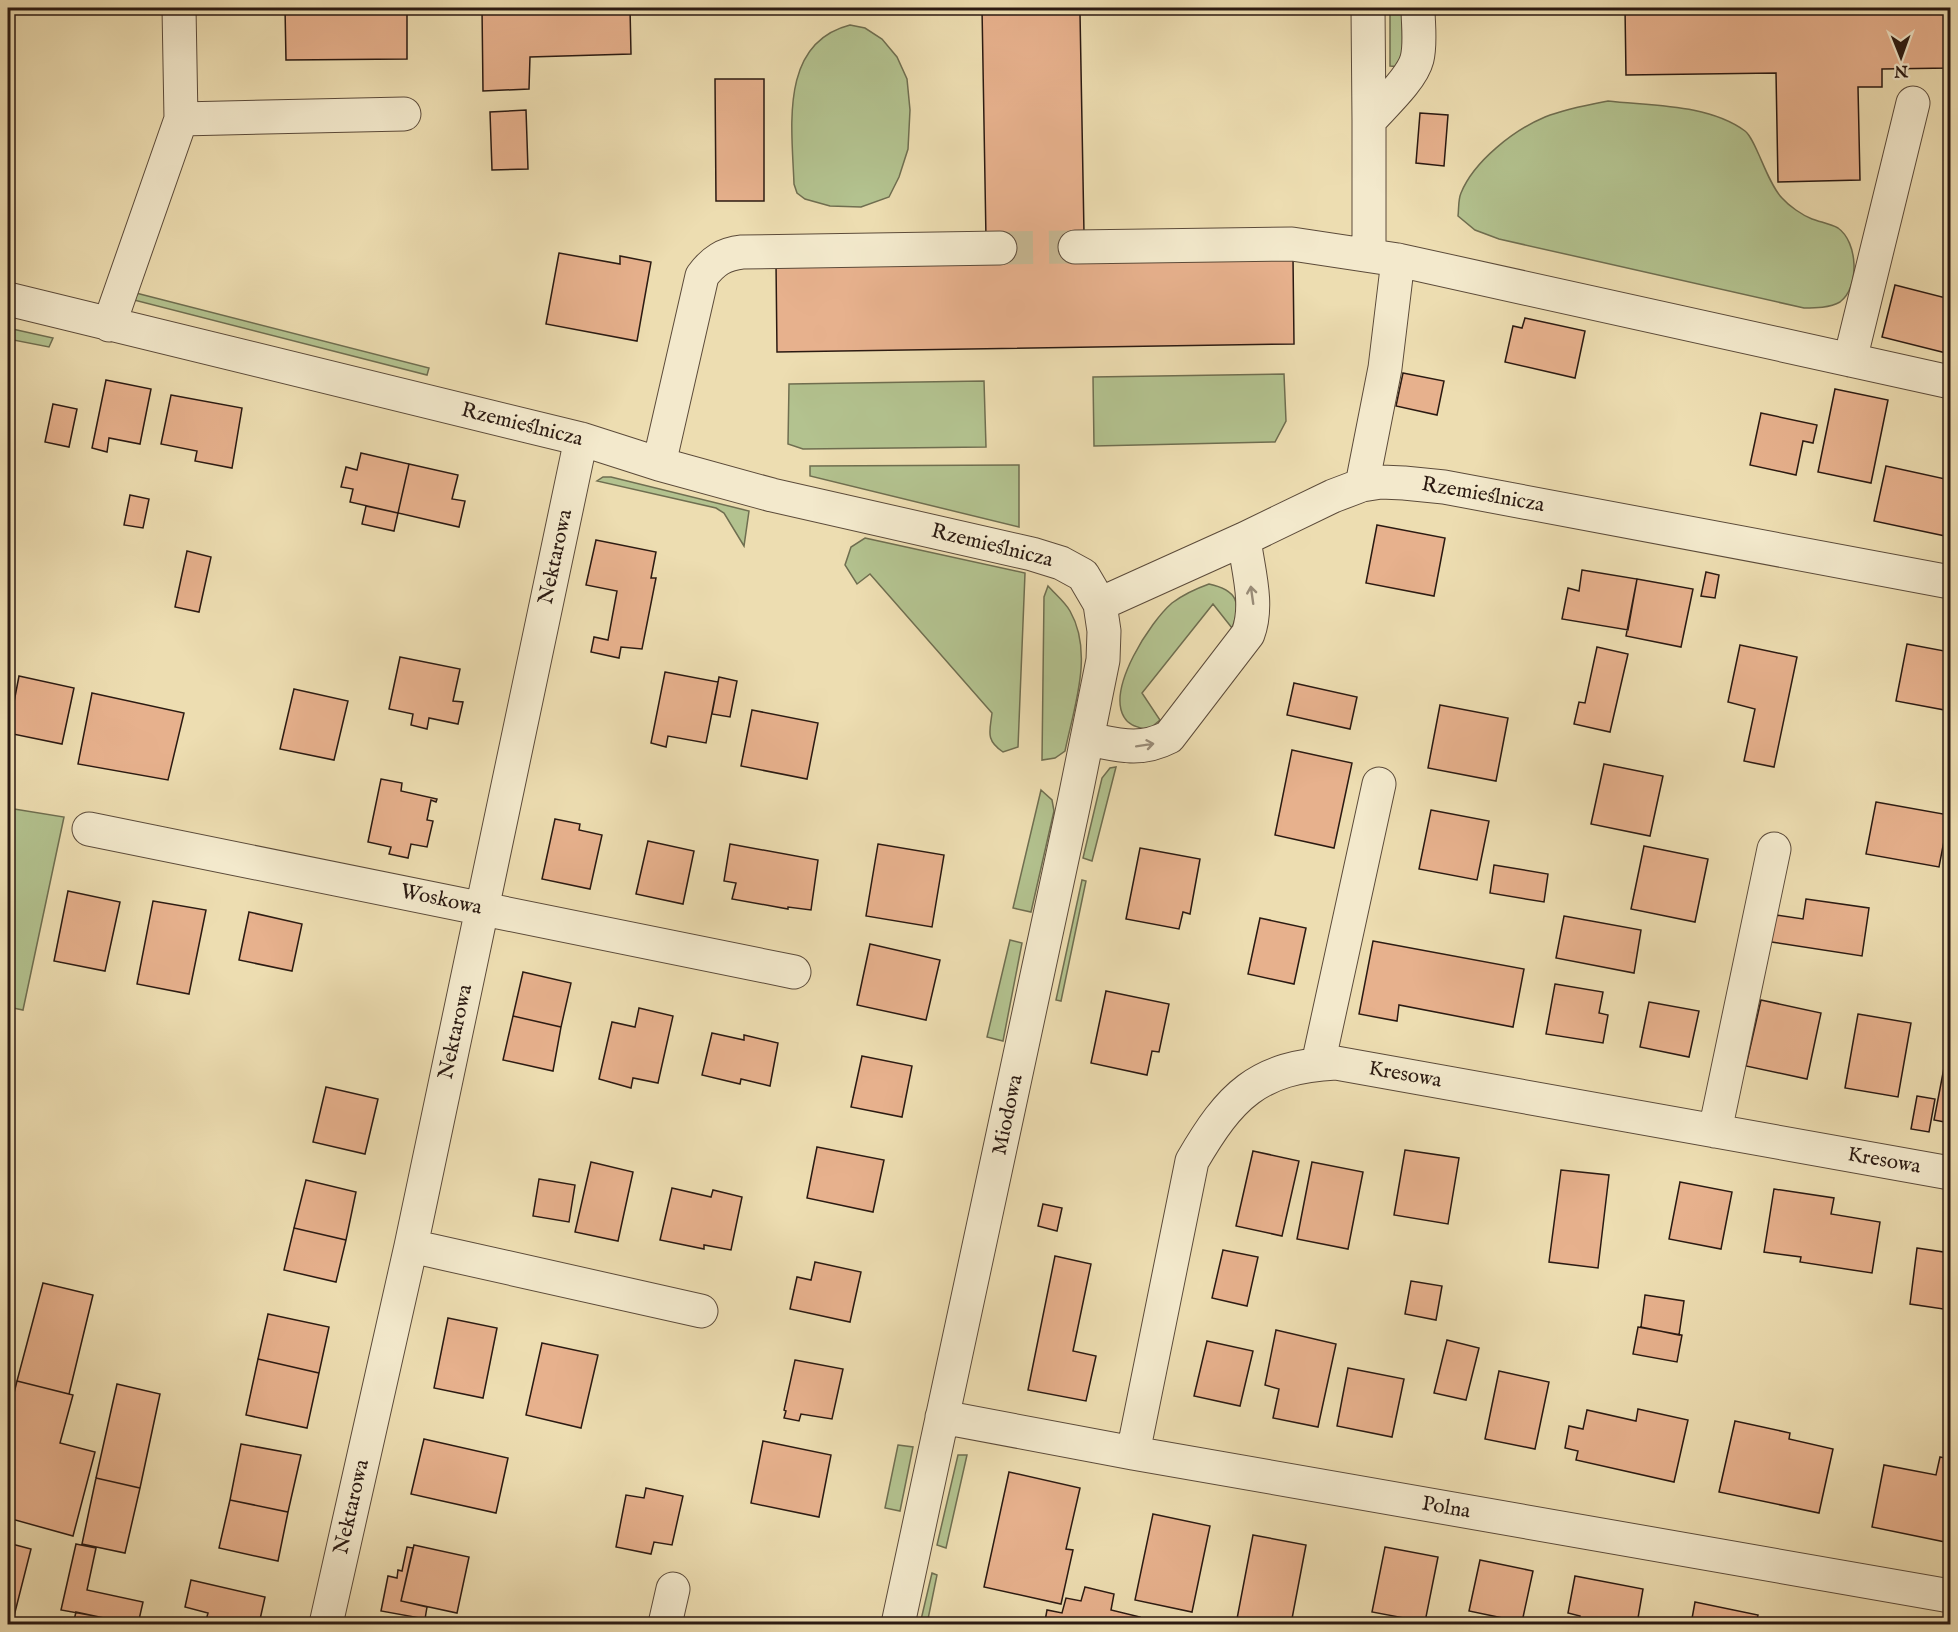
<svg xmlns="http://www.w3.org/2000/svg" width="1958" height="1632" font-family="'IM FELL English',serif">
<rect width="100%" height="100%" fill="#edddb1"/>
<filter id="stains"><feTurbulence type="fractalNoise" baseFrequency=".00333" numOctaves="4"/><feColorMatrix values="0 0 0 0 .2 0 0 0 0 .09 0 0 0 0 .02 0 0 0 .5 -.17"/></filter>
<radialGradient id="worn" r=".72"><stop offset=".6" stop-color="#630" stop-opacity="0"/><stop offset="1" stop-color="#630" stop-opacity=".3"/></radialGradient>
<!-- green -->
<path fill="#b3c28f" stroke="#6f6e50" stroke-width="1.5" d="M1390,8H1402L1403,67L1390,66Z
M850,25L865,28L882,39L897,57L907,79L910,110L908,149L899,177L889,197L861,207L830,206L805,199L797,193L794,184C792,127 779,43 850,25Z
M1608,101C1652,106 1708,104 1745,131C1756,139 1767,183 1782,198C1789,206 1802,215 1812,219C1820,222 1831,224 1838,228C1858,242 1860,287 1840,302C1830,308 1815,308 1804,308L1499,239L1475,230L1458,216C1459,208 1458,200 1461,193C1474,161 1514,130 1545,117C1565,109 1587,105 1608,101Z
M136,293L429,368L427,375L134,300Z
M8,328L53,338L49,347L8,339Z
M1284,374L1286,421L1275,442L1094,446L1093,377Z
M984,381L986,447L803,449L788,444L789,384Z
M1019,465V527L810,476V466Z
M603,477H611L749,511L744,546L724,513L716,508L597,481Z
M865,538L1025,573L1018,747L1003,752C985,740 990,731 992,713L870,574L857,584L845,565L851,547Z
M1209,584C1237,590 1242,603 1232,628L1213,604L1142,693L1160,720L1148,730C1138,727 1129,726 1124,717C1107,688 1150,622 1172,603C1184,594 1195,589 1209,584Z
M1048,586C1055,594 1065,602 1070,611C1094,653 1074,707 1065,751L1055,758L1042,760L1044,597Z
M1116,767L1092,861L1083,858L1102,778L1110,768Z
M1041,790L1052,800L1054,811L1031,912L1013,908Z
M8,808L64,817L23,1010L8,1007Z
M1082,880L1086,881L1061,1001L1056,1000Z
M1010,940L1022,943L1003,1041L987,1037Z
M898,1445L913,1447L900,1511L885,1508Z
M958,1455H967L946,1548L937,1545Z
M932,1573L937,1575L927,1624H920Z"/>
<!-- building -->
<path fill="#e7b18d" stroke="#2b1a12" stroke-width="1.5" d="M285,8H407V59L286,60Z
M482,8H630L631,54L530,57L529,89L483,91Z
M982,8H1063V12L1080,13L1084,233L1293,258L1294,344L777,352L776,263L986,239Z
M1625,8H1950V68L1882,69V87H1858L1860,180L1778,182L1776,73L1626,75Z
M715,79H764V201H716Z
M526,110L528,169L492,170L490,112Z
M1420,113L1448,115L1444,166L1416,163Z
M559,253L620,264V256L651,262L637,341L546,324Z
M1895,285L1950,299V354L1882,337Z
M1525,318L1585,331L1575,378L1505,362L1513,326L1522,328Z
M1403,373L1444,381L1437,415L1396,406Z
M106,380L151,389L140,444L109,438L107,452L92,448Z
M1835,389L1888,400L1871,483L1818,472Z
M171,395L242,408L232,468L195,461L197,451L161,444Z
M53,404L77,409L69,447L45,442Z
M1761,413L1817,425L1813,443L1803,441L1796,475L1750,465Z
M361,453L409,464L398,513L350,502L353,489L341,487L346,467L357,470Z
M409,464L458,475L452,499L465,501L459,527L398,513Z
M1886,466L1950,480V537L1874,521Z
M130,495L149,499L143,528L124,525Z
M366,506L398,513L394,531L362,524Z
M1377,525L1445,538L1434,596L1366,583Z
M596,540L656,552L651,578H656L642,649L621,647L619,658L591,652L594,637L608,640L617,591L586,585Z
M187,551L211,557L199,612L175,607Z
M1582,570L1637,579L1628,630L1562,619L1568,588L1579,591Z
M1706,572L1719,575L1715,598L1701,596Z
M1637,579L1693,589L1681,647L1626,636Z
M1907,644L1950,652V711L1896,701Z
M1740,645L1797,657L1774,767L1744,761L1755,709L1728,702Z
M1597,647L1628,654L1610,732L1574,724L1579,702L1585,703Z
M400,657L460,669L453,701L463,702L458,724L429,718L427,729L411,725L413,714L389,709Z
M665,672L718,682L706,743L668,736L666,747L651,743Z
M19,676L74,688L62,744L8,733Z
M719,677L737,681L730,717L712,714Z
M1294,683L1357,697L1350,729L1287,715Z
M294,689L348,701L334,760L280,749Z
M92,693L184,713L168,780L78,764Z
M1440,705L1508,718L1496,781L1428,768Z
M752,710L818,723L807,779L741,766Z
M1292,750L1352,763L1334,848L1275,835Z
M1604,764L1663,776L1650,836L1591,824Z
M381,779L402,783L401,791L437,799L436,802L431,800L427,820L433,821L427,847L411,844L408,858L389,854L391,847L368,842Z
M1876,802L1949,815L1939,867L1866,854Z
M1431,810L1489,821L1477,880L1419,869Z
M555,819L580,824L579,830L602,835L590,889L542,879Z
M648,841L694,851L683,904L636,894Z
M730,844L818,860L811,910L788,907V909L732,899L736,883L724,881Z
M878,844L944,855L932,927L866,916Z
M1644,846L1708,859L1695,922L1631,909Z
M1140,848L1200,859L1190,914L1183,912L1179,929L1126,919Z
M1494,865L1548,874L1544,902L1490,893Z
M68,891L120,902L105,971L54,961Z
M1806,899L1869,908L1862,956L1765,941L1769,914L1803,919Z
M153,901L206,910L189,994L137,984Z
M249,912L302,924L292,971L239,960Z
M1564,916L1641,930L1634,973L1556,958Z
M1260,918L1306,928L1294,984L1248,974Z
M1373,941L1524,969L1513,1027L1399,1005L1397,1021L1359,1014Z
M870,944L940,960L926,1020L857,1005Z
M523,972L571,983L561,1027L513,1016Z
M1555,984L1603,992L1599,1013L1608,1015L1603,1043L1546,1034Z
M1106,991L1169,1004L1159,1052L1152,1051L1147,1075L1091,1063Z
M1761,1000L1821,1013L1807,1079L1746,1066Z
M1649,1002L1699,1011L1689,1057L1640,1047Z
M639,1008L673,1016L658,1083L633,1078L631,1088L599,1079L612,1022L635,1027Z
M1858,1014L1911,1023L1898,1097L1845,1088Z
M513,1016L561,1027L553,1071L503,1060Z
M712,1033L744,1040V1035L778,1043L770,1086L741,1079L740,1084L702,1075Z
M1947,1052H1950V1123L1934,1120Z
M862,1056L912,1066L902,1117L851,1107Z
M326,1087L378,1099L365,1154L313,1142Z
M1917,1096L1935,1099L1929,1132L1911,1129Z
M817,1147L884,1160L873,1212L807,1198Z
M1405,1150L1459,1158L1448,1224L1394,1215Z
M1253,1151L1299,1161L1282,1236L1236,1226Z
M591,1162L633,1172L618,1241L575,1232Z
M1312,1162L1363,1172L1348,1249L1297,1239Z
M1561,1170L1609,1175L1598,1268L1549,1262Z
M539,1179L575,1185L569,1222L533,1216Z
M306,1180L356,1192L346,1240L294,1228Z
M1680,1182L1732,1192L1721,1249L1669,1239Z
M672,1188L711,1197L713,1190L742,1197L731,1250L704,1245V1249L660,1240Z
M1774,1189L1834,1198L1831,1214L1880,1222L1872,1273L1800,1262L1801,1257L1764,1252Z
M1043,1204L1062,1208L1057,1231L1038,1226Z
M294,1228L346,1240L336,1282L284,1270Z
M1917,1248L1950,1253V1310L1910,1304Z
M1223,1250L1258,1257L1247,1306L1212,1298Z
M1055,1256L1091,1264L1073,1351L1096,1356L1086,1401L1028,1390Z
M815,1262L861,1272L850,1322L790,1309L797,1277L811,1280Z
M1411,1281L1442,1286L1436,1320L1405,1314Z
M43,1283L93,1295L69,1394L17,1381Z
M1645,1295L1684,1301L1679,1335L1641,1327Z
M268,1314L329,1327L319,1373L258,1359Z
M448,1318L497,1328L483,1398L434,1388Z
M1638,1327L1682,1335L1677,1362L1633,1354Z
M1276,1330L1336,1344L1318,1427L1273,1418L1279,1389L1265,1385Z
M1447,1340L1479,1348L1466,1400L1434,1393Z
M1207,1341L1253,1351L1240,1406L1194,1396Z
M542,1343L598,1355L581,1428L526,1415Z
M258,1359L319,1373L307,1428L246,1415Z
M795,1360L843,1369L832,1419L801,1414L799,1421L784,1418L786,1411L784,1410Z
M1348,1368L1404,1379L1392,1437L1337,1426Z
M1499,1371L1549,1382L1535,1449L1485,1439Z
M17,1381L73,1395L60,1443L95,1452L73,1536L8,1518V1396L13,1397Z
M117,1384L160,1394L140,1488L96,1478Z
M1638,1409L1688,1420L1674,1482L1576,1460L1578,1451L1565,1448L1569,1426L1583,1429L1587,1410L1636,1421Z
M1735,1421L1790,1433L1789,1439L1833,1449L1819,1513L1719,1492Z
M424,1439L508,1458L496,1513L411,1494Z
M763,1441L831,1455L819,1517L751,1503Z
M241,1444L301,1455L288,1512L230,1500Z
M1940,1457L1950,1459V1543L1872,1527L1884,1465L1936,1475Z
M1009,1472L1080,1488L1066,1549L1073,1550L1061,1604L984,1587Z
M96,1478L140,1488L125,1553L82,1544Z
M646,1488L683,1496L672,1545L654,1542L651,1554L616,1547L626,1495L644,1498Z
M230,1500L288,1512L278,1561L219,1548Z
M1153,1514L1210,1526L1192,1612L1135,1600Z
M1253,1535L1306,1545L1291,1624H1236Z
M8,1543L31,1549L12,1624H8Z
M76,1544L96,1548L87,1590L143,1602L138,1624L61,1610Z
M414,1545L469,1557L457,1613L401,1601Z
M407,1547L413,1548L401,1601L427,1607L425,1619L381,1611L388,1576L397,1578L398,1570L402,1571Z
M1385,1547L1438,1557L1425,1622L1372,1612Z
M1480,1560L1533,1571L1522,1622L1469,1611Z
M1575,1576L1643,1589L1637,1624H1578L1580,1616L1568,1613Z
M191,1580L265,1597L259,1624H205L208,1613L185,1607Z
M1085,1587L1114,1594L1111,1610L1140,1617L1138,1624H1063L1045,1621L1047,1610L1062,1613L1066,1598L1081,1601Z
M1695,1602L1758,1615L1756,1624H1691Z
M76,1612L132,1624H73Z"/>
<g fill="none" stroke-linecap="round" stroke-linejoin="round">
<!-- minor-tunnel -->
<path stroke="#c6b691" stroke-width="33" stroke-dasharray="33 16" stroke-linecap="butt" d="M1000,248L1075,247"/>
<defs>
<path id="minor" d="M1368,8L1369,121
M181,119L404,114
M1075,247L1292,244L1398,260L1950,382
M1369,255V121C1383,105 1412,79 1417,59C1421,43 1418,24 1418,8
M8,299L581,439L659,464L772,495L1032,554L1061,563L1083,575L1100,604L1104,631L1103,660L1074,803L898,1624
M109,325L181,119L179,8
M1850,360L1913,103
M659,464L702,276C713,261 724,254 742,252L1000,248
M1362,485L1385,368L1398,260
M1100,604L1244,539L1333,496L1362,485L1381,482L1404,483L1444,487L1950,582
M1088,739C1119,745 1140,752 1169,737L1248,634C1259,605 1248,570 1244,539
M89,829L794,972
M1318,1064L1379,784
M1715,1131L1774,849
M411,1246L701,1311
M942,1417L1133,1453L1950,1596
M1133,1453L1192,1161C1230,1096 1257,1067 1336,1063L1950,1173
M326,1624L411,1246L581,439
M665,1624L673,1589"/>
</defs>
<!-- minor casing -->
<use href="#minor" stroke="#5c4b3a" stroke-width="35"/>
<!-- minor -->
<use href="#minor" stroke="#f3e9cc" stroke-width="33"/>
</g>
<!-- one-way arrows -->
<defs><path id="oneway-shaft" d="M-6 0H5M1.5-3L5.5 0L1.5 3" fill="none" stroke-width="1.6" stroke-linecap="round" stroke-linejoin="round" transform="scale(1.5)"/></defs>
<g stroke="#998c78">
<use href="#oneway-shaft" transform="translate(1252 595) rotate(-98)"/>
<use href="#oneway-shaft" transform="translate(1145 745) rotate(-9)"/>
</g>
<g text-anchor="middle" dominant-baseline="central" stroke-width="6" stroke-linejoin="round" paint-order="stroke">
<!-- street labels -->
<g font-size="21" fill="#2b1a12" stroke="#f3e9cc">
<text transform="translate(522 425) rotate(14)">Rzemieślnicza</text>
<text transform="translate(1483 495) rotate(10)">Rzemieślnicza</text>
<text transform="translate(992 546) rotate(14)">Rzemieślnicza</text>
<text transform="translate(556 557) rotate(-78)">Nektarowa</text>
<text transform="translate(441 900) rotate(12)">Woskowa</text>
<text transform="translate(456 1032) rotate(-78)">Nektarowa</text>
<text transform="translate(1405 1075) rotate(10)">Kresowa</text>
<text transform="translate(1008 1115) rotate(-78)">Miodowa</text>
<text transform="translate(1884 1161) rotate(10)">Kresowa</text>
<text transform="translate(352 1507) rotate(-77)">Nektarowa</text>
<text transform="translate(1446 1508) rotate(10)">Polna</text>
</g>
</g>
<!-- margin -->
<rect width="1958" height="1632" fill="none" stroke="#edddb1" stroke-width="30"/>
<rect x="9" y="9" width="1940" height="1614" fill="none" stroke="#2b1a12" stroke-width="3"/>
<rect x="15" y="15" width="1928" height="1602" fill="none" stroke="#2b1a12" stroke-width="1.5"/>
<!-- north arrow -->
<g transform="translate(1901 57) rotate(179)" stroke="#f3e9cc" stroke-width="4.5" paint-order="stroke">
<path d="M0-4.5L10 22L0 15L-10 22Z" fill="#2b1a12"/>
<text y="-9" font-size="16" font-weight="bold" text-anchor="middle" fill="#2b1a12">N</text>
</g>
<rect width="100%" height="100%" filter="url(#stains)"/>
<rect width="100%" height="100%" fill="url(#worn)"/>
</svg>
